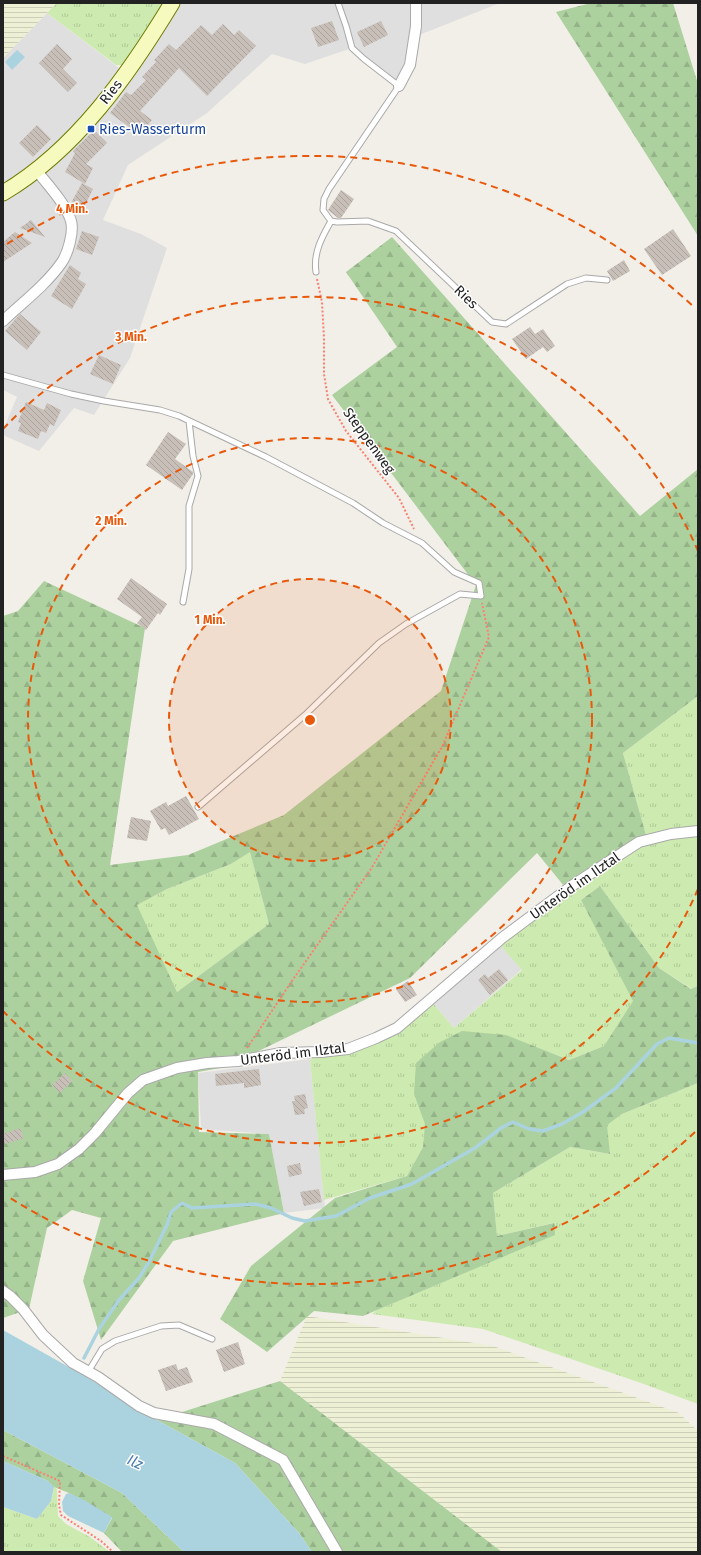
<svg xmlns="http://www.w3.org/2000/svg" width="701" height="1555" font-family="'Fira Sans',sans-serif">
<defs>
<pattern id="farmland-rules" width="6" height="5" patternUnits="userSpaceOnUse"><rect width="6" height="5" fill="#eef0d5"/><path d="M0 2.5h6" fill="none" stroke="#ccceb7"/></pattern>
<pattern id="grass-tufts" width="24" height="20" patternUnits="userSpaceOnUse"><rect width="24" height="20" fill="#cdebb0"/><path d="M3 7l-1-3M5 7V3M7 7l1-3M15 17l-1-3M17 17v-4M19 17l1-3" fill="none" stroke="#b0c997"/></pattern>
<pattern id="forest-firs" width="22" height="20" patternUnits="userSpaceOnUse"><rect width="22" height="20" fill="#add19e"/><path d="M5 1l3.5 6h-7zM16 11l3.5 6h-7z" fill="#95b388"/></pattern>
<pattern id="building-back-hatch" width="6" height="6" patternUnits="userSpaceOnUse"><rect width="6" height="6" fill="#c7bfb8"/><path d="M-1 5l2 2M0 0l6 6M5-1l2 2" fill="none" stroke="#aba49e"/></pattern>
</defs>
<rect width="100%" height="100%" fill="#f2efe9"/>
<!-- residential -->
<path fill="#e0dfdf" d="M171,3H500L414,37L399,86L352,48L305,64L272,54L207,113L128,165L103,220L141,234L167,248L130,358L94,415L74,408L39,451L3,435V430L17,397L3,390V58L47,13L123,71Z
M499,944L522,969L454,1028L431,1001Z
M310,1059L325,1208L284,1213L269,1134L201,1129L198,1073Z"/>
<!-- farmland -->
<path fill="url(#farmland-rules)" d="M3,3H57L3,58Z
M307,1316L493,1346L679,1413L698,1431V1552H502L280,1381Z"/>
<!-- grass -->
<path fill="url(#grass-tufts)" d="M57,3H165L122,65H116L47,13Z
M698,696V986L692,989L659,968L600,886L581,900L634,1001L604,1046L569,1060L505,1035L414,1094L426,1124L423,1147L407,1176L324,1200L310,1060L321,1052L376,1038L431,1001L454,1028L522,970L499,944L502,938L650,839L646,835L623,753Z
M250,851L269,924L177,992L136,905L167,889L231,864Z
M698,1083V1404L641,1383L483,1329L372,1314L377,1310L554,1235L553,1223L497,1236L493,1193L570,1147L610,1154L606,1125L622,1114Z
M48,1481L57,1489L58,1516L66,1524L90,1537L110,1552H3V1507L37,1519L51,1501L54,1488Z"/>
<!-- forest -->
<path fill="url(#forest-firs)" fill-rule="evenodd" d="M591,3H673L698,84V236L556,12Z
M392,237L640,516L698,469V696L623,753L646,835L564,886L537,853L410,978L238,1061L237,1065L198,1072L199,1132L269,1134L284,1213L173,1241L101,1340L83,1281L101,1218L72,1210L47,1228L29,1309L3,1318V616L18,611L44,581L145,628L110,865L188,855L284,815L441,691L476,585L332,395L397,347L346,272ZM250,852L269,924L177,992L137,905L167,889L231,864Z
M600,886L659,968L691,989L698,986V1083L622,1114L607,1125L610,1154L570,1147L493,1193L497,1236L554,1223L555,1235L363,1316L314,1311L267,1352L220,1319L251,1266L335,1198L407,1176L423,1147L425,1124L414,1094L416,1063L440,1042L462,1031L506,1035L569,1060L604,1046L633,1001L581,900Z
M280,1381L502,1552H312L299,1533L235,1463L157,1420Z
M3,1430L122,1493L184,1552H122L104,1533L112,1518L69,1493L54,1487L48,1481L3,1461Z"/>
<!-- water -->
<path fill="#aad3df" d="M17,50L25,57L12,70L5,62Z
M3,1330L83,1375L157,1420L235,1463L299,1533L312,1552H184L122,1493L3,1430Z
M3,1461L48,1481L54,1487L51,1501L37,1519L3,1507Z
M69,1493L84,1500L112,1517L104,1533L68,1516L63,1511L62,1502L66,1494Z"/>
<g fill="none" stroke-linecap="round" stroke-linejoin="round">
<!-- stream -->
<path stroke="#aad3df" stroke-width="3.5" d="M84,1358L99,1329L119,1300L139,1278L149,1262L167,1225L171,1212L182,1203L192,1208L255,1204L271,1208L292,1218L305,1221L336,1216L370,1198L412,1184L475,1148L501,1128L513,1122L529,1129L543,1131L562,1124L583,1112L616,1088L657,1044L669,1038L698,1043"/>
</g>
<!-- building -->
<path fill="url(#building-back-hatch)" d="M332,21L339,40L318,47L311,28Z
M381,21L388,35L364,47L357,32Z
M223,24L234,35L239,30L256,46L207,96L179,68L140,111L152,120L140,135L110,113L126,92L131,95L146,80L142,77L156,62L154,60L169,44L176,50L201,25L212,35Z
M57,44L72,59L63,69L77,83L68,92L39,63Z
M37,125L51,139L33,157L19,143Z
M94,130L107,143L86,164L93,168L85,184L65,172L75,153L73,151Z
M82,183L93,189L83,209L71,203Z
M341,190L354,199L341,218H338L328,210Z
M31,220L45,237L20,228Z
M673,229L691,256L662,275L644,249Z
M82,231L99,237L92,255L76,249Z
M15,232L32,243L3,262V242Z
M624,260L630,271L613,281L607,271Z
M70,265L81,273L78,279L86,284L72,309L51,296Z
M20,314L41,332L27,350L5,331Z
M530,327L535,334L543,329L555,346L547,352L543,347L526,359L512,339Z
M99,355L121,365L113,384L90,374Z
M26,402L44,410L47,403L61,410L54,426L50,424L46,433L41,431L38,439L18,431L21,423L18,422Z
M168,432L186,444L175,459L193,472V474L182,490L146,465Z
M131,578L167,604L160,615L158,613L146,630L137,623L142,617L117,599Z
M186,796L199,819L169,835L165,828L161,830L150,811L166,802L168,806Z
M131,817L151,821L147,841L127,838Z
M499,969L508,980L490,995L478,980L485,974L488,978Z
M408,981L417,995L405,1002L396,989Z
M259,1069L261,1085L244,1088V1083L216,1086L215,1074Z
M65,1073L72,1081L60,1093L52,1085Z
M305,1094L308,1108L304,1109L305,1114L295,1115L292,1101H295L294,1096Z
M20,1128L24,1138L5,1144L3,1134Z
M300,1163L302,1174L289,1177L287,1166Z
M319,1189L322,1202L304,1206L300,1192Z
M238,1342L245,1364L224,1372L216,1350Z
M176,1364L178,1370L187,1367L193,1382L166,1391L158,1370Z"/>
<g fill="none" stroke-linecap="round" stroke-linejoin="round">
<defs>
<path id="lane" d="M338,3L346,26L352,48L364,59L399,86L329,189L324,199L323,210L331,221L337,222L368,221L396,231L492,322L506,324L567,284L586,278L607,280
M316,272C313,253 322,237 331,221
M3,375L71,394L104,401L160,410L179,416L266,457L353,503L383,523L422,543L454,572L479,583L481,596L460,594L406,624L379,643L305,715L198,807
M183,602L189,569V506L198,476L193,456L189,421
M88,1372L102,1349L115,1341L161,1326L179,1325L212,1339"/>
<path id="street" d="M399,86L410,65L416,26V3
M3,321C22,303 47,284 62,262C68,253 74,232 71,221C66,204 47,184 36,170
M3,1175L35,1172L58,1164L79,1149L95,1133L128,1093L143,1080L177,1068L207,1063L238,1061L281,1053L321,1052L348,1049L376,1038L397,1028L502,938L573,885L639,842L671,834L698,831
M3,1291L10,1296L23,1309L43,1335L73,1363L98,1377L139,1406L154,1413L214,1424L283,1460L337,1552"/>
<path id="secondary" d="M3,193C76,150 129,74 172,3"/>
</defs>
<!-- lane casing -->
<use href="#lane" stroke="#a9a9a9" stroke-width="7"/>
<!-- street casing -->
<use href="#street" stroke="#a9a9a9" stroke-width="12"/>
<!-- secondary casing -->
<use href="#secondary" stroke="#707d05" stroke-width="17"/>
<!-- path -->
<path stroke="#fa8072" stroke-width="2" stroke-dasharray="2 2" stroke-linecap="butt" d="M317,279L322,302L324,338V374L328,399L346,431L399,498L414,529
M247,1048L294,978L371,869L443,745L489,637L482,603
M3,1456L60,1481L59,1505L61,1515L101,1541L113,1552"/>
<!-- lane -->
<use href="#lane" stroke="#fff" stroke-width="5"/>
<!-- street -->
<use href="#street" stroke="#fff" stroke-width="10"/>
<!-- secondary -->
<use href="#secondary" stroke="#f7fabf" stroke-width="15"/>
</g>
<!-- distance rings -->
<circle cx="310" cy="720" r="141" fill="#e8590c" fill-opacity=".12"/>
<g fill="none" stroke="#e8590c" stroke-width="2" stroke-dasharray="7 5">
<circle cx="310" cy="720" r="141"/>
<circle cx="310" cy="720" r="282"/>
<path d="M698 889A423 423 0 0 1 3 1011M3 429A423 423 0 0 1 698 551"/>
<path d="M695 1132A564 564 0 0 1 7 1196M7 244A564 564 0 0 1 695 308"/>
</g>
<!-- markers -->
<rect fill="#1a4fb4" stroke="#fff" stroke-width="1.5" x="87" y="125" width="8" height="8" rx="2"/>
<g text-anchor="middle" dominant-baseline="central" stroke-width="3" stroke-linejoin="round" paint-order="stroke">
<!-- street labels -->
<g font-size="14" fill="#222" stroke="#fff">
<text transform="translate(111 92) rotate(-52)">Ries</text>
<text transform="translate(466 297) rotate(44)">Ries</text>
<text transform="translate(369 441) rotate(54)">Steppenweg</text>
<text transform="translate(575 886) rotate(-35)">Unteröd im Ilztal</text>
<text transform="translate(293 1054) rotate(-7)">Unteröd im Ilztal</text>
</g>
<!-- transit labels -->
<g font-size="14" fill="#164399" stroke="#fff" text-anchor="start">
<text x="99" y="129">Ries-Wasserturm</text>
</g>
<!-- water labels -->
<g font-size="15" font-style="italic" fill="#4a7aab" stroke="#fff">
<text transform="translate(135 1462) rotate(25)">Ilz</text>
</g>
</g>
<circle cx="310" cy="720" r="6" fill="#e8590c" stroke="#fff" stroke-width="2"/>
<g font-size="12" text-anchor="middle" font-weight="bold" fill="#e8590c" stroke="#fff" stroke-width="3" stroke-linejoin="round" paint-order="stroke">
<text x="72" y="213">4 Min.</text>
<text x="131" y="341">3 Min.</text>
<text x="111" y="525">2 Min.</text>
<text x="210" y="624">1 Min.</text>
</g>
<!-- border -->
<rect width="701" height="1555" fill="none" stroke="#222222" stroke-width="8"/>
</svg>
